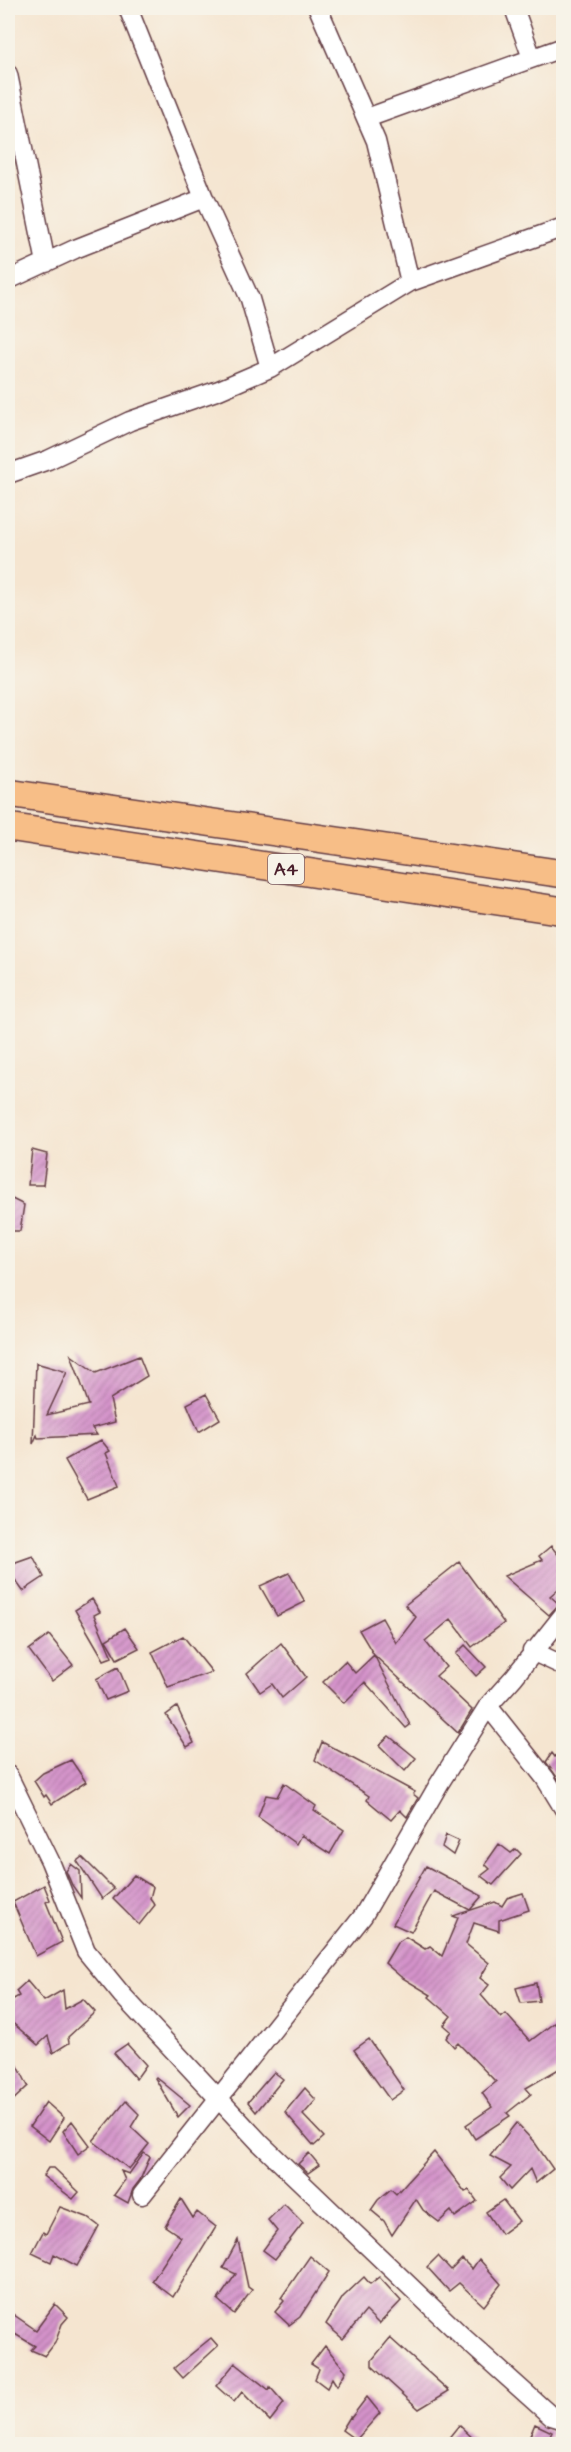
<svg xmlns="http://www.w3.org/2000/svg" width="571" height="2452" font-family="'Architects Daughter',sans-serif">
<defs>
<pattern id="building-hatch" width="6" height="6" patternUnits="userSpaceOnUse" patternTransform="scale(1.5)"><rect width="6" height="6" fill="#d493ca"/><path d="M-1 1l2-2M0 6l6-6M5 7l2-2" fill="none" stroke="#ae77a4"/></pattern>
</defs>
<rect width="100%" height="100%" fill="#f7f3e8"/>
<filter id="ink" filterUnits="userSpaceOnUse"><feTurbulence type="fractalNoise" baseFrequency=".0167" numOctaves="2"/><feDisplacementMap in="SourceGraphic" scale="12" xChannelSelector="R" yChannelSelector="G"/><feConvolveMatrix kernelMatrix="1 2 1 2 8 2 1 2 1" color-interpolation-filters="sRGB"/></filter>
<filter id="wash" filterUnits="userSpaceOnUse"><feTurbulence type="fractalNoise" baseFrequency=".008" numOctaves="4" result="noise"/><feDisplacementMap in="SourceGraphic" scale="24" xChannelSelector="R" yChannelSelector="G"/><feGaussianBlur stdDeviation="1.35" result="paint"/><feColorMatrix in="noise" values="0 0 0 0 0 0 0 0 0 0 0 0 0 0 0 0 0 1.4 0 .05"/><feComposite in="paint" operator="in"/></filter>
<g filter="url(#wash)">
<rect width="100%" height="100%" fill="#f5e5d0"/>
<g id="blocks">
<!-- building -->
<path fill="url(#building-hatch)" d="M32,1150L47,1154L43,1185H28Z
M8,1197L24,1205L20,1231H8Z
M71,1355L96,1373L139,1356L147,1376L110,1399L115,1422L92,1428L97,1435L38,1438L37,1435L33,1444L36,1363L67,1372L47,1415L89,1405Z
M206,1394L220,1419L199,1432L187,1404Z
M101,1440L110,1451L106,1453L119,1486L87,1499L65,1460Z
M551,1546L564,1562V1584L550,1596L559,1604L549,1615L504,1576L542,1560L539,1556Z
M33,1556L44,1577L23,1591L8,1570L16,1562Z
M459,1562L504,1623L472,1647L451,1619L425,1641L446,1667L436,1676L472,1710L458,1733L374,1655L410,1725L406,1728L365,1682L344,1703L323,1682L345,1661L355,1673L374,1655L359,1630L382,1618L396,1643L416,1617L405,1605Z
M289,1573L305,1602L277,1616L260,1586Z
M92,1599L100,1612L94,1615L112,1657L104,1660L75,1610Z
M125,1628L139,1648L117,1659L106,1640Z
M49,1635L73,1665L52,1681L29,1650Z
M183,1636L212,1672L168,1687L152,1652Z
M281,1643L306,1677L282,1698L272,1684L260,1692L247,1673Z
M465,1645L486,1667L476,1676L456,1654Z
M118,1667L128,1691L106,1700L96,1679Z
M177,1707L194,1743L187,1747L166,1715Z
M389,1736L416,1758L405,1771L379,1745Z
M322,1742L415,1792L413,1794L418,1798L407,1817L400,1810L391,1820L367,1800L369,1796L315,1760Z
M564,1746V1787L546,1762L552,1753L555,1757Z
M71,1760L86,1782L52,1804L46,1795L44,1797L34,1781L43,1773Z
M284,1783L316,1806L314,1810L344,1830L330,1854L301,1835L296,1844L258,1817L266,1795L277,1797Z
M446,1835L459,1841L453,1855L442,1847Z
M499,1844L511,1853L516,1849L521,1854L493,1885L481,1876L490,1869L485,1864Z
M82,1857L114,1889L102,1899L77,1861Z
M71,1864L80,1871L81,1898L72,1885L66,1871Z
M426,1866L482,1896L470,1910L434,1891L411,1932L393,1924Z
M134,1875L153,1887L150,1898L155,1905L139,1925L113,1899Z
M44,1885L50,1900L46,1902L62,1942L36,1956L13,1902Z
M523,1893L529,1910L499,1920V1931L474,1923L466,1944L489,1963L480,1978L489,1985L481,1995L501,2018L506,2014L530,2041L554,2023L564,2032V2066L526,2088L531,2094L507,2113L510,2116L475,2139L466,2125L492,2107L482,2093L496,2082L458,2043L454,2047L446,2038L451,2031L444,2025L451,2016L429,1997L431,1995L401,1977L385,1963L397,1943L406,1937L425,1949L430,1946L442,1956L458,1918L453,1916L495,1902L502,1906L507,1898Z
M27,1981L44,2001L63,1990L65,2009L83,1999L95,2012L68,2037L69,2043L53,2053L48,2036L38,2045L8,2019V2002L19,1996L16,1991Z
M536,1983L539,2001L521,2003L516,1988Z
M369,2039L404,2090L390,2100L354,2050Z
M127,2044L146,2065L136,2079L114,2053Z
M8,2046L28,2086L8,2105Z
M274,2072L283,2079L256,2112L248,2102Z
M156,2077L190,2105L178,2117L155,2078Z
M305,2088L316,2100L303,2115L324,2137L314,2146L285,2112Z
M126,2101L139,2114L131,2127L149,2144L129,2169L93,2141Z
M46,2102L64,2118L49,2141L30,2126Z
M72,2121L90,2145L78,2154L63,2131Z
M516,2123L535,2143L553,2169L536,2183L530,2169L510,2190L500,2178L511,2167L490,2156Z
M434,2152L465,2192L469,2190L477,2201L455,2217L451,2211L439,2222L423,2210L416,2199L392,2235L384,2221L371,2210L378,2200L391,2189L396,2194Z
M144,2153L150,2157L140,2180L133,2189L128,2203L114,2195L125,2180L121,2171L129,2174Z
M309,2153L319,2165L308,2173L298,2164Z
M48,2168H54L79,2192L73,2199L43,2176Z
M181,2199L193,2218L197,2212L216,2227L173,2297L152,2281L181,2237L165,2226Z
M503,2200L519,2221L501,2234L486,2212Z
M284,2204L303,2223L275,2259L263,2250L277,2231L268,2220Z
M60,2207L87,2217L99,2226L77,2266L54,2254L51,2262L32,2253L43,2232L46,2234Z
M238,2240L248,2287L252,2290L234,2314L218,2300L236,2274L223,2268Z
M310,2256L329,2272L300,2317L289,2325L275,2312L284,2301L281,2298Z
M438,2256L451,2270L462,2259L472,2269L479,2259L501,2284L484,2306L459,2283L449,2291L427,2267Z
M364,2277L370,2284L379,2277L401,2301L379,2324L366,2311L343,2339L326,2324L343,2297Z
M55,2304L68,2317L62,2324L55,2343L45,2356L31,2350L35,2346L8,2330V2311L36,2330Z
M211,2338L218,2346L183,2378L174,2368Z
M390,2338L449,2391L419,2409L372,2366V2360Z
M325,2346L346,2371L337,2386L332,2378L327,2388L315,2379L319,2369L311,2364Z
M235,2363L269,2390L270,2387L284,2403L270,2421L242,2392L234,2402L216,2386Z
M367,2397L380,2413L356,2440L342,2430L350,2417L351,2418Z
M535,2424L552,2432L546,2445H526Z
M459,2425L480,2445H443Z"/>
</g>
</g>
<g filter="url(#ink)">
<use href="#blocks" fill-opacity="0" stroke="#643d44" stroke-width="1.5"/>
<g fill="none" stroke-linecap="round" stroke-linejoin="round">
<defs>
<path id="minor" d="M128,8L204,198L250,299L270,368
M318,8L376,141L410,282
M514,8L532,58
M8,74L46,263
M367,118L564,47
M8,280L75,249L204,198
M8,474L48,460L130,421L219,390L270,368L410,282L564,227
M532,1651L564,1666
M488,1706L545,1778L564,1809
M8,1775L50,1861L86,1951L122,1995L260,2143L464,2338L551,2416L564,2420
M142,2195L363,1916L439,1784L488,1706L514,1677L564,1614"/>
<path id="highway" d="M8,793L564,874
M8,827L564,911"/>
</defs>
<!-- minor casing -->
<use href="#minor" stroke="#643d44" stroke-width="21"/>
<!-- highway casing -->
<use href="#highway" stroke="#643d44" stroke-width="30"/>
<!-- minor -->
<use href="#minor" stroke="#fff" stroke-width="18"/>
<!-- highway -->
<use href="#highway" stroke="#f7be87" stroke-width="27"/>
</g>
</g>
<g text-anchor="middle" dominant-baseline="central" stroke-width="4.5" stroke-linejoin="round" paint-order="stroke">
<!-- shield labels -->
<rect fill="#f7f3e8" stroke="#7e5f64" stroke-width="1.5" x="268" y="854" width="36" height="30" rx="4.5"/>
<g font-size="18" font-weight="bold" fill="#4a1f2b">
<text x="286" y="869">A4</text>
</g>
</g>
<!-- margin -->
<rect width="571" height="2452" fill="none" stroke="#f7f3e8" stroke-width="30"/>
</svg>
